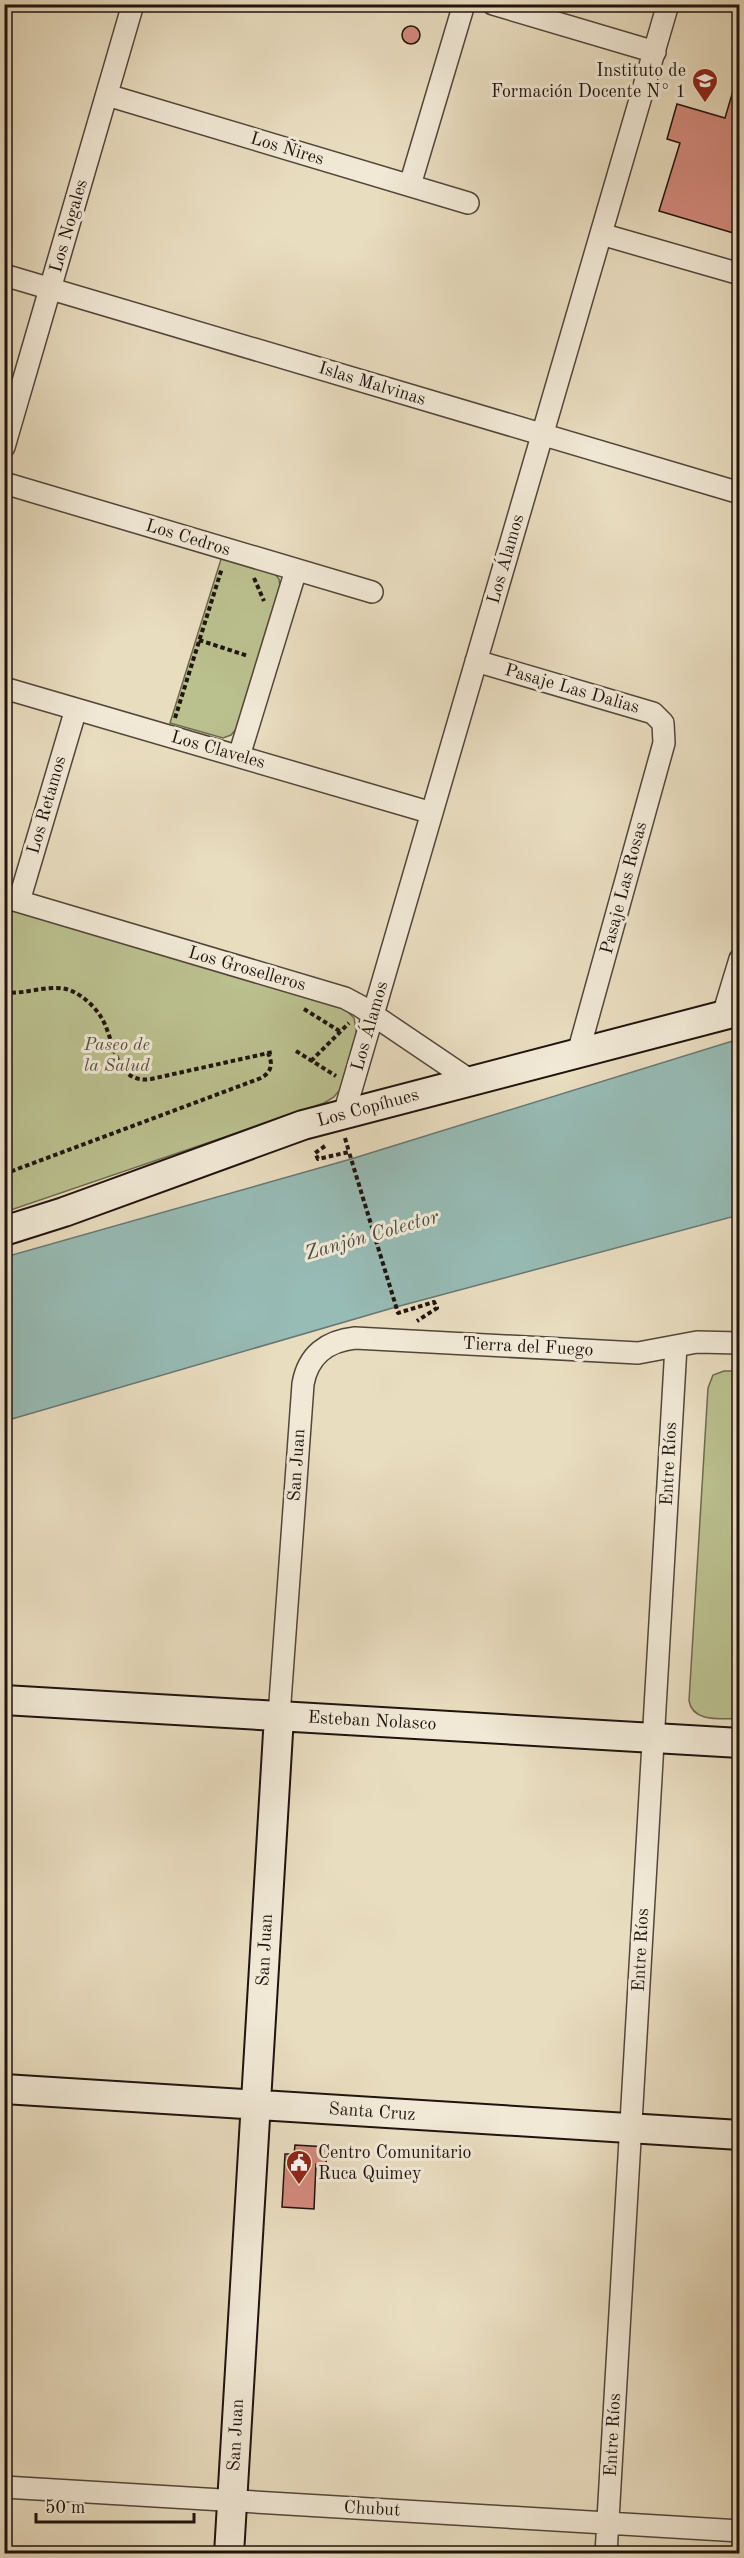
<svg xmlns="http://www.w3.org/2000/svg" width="744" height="2558" font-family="'Old Standard TT',serif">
<rect width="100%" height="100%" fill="#e9ddc0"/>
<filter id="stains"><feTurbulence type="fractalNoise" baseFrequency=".00333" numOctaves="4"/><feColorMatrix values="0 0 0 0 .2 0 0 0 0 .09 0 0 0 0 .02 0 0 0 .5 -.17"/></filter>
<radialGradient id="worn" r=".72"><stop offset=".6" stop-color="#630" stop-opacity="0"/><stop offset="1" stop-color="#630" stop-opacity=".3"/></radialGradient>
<!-- green -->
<path fill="#bbc08f" stroke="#6d6a4e" stroke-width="1.5" d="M222,556L274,573L279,579L280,586L237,728L231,735L223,738L170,723Z
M4,905L344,1008L354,1018L357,1036L342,1087L334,1097L324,1103L5,1212Z
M724,1371H740L739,1719C722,1718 693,1723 689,1701L708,1388L713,1375Z"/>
<!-- water -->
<path fill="#97bbb5" stroke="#677872" stroke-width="1.5" d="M739,1039V1215L396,1307L5,1421V1257L351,1159Z"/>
<!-- building -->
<path fill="#d3897d" stroke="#1f130e" stroke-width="1.5" d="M402 35a9 9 0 1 1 18 0a9 9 0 1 1-18 0Z
M735,84L740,85V235L659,211L680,143L667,139L677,104L725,118Z
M295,2145L327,2147L326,2165L316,2164L314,2209L282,2207L285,2154H294Z"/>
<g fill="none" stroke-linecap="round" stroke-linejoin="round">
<defs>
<path id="street" d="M493,4L655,52
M107,95L468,203
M410,185L464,4
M601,234L740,274
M4,275L740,493
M4,447L133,4
M4,483L372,592
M476,661L653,713L663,723L664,743L578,1053
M4,688L432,813
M239,756L296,570
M4,897L345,998L360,1006L471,1081
M19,901L76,709
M723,1015L740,959
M344,1114L668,4
M279,1716L303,1384C308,1355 327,1341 355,1338L638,1353L697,1342L740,1343
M4,2487L740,2531
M606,2554L676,1346"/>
<path id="secondary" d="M4,1231L64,1212L303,1125L740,1011
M4,1700L740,1743
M4,2089L740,2135
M229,2554L279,1716"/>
</defs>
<!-- street casing -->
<use href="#street" stroke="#52463a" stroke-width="24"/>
<!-- secondary casing -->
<use href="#secondary" stroke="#1f130e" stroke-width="32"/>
<!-- path -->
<path stroke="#1f130e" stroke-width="4" stroke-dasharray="4.5 3" stroke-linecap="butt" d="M254,578L264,601
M199,640L248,656
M175,718L222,568
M4,992C26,996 53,981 74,992C84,997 95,1007 101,1017C115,1039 114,1085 151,1079L273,1052
M304,1009L341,1032
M296,1051L336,1076
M311,1061L349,1023
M345,1138L349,1152
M325,1146L315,1153L318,1159L349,1152L398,1313L434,1302L437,1308L417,1321
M4,1174L261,1078C272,1072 273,1063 268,1053"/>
<!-- street -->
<use href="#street" stroke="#f1e9d6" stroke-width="21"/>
<!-- secondary -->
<use href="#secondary" stroke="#f1e9d6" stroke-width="28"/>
</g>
<!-- icons -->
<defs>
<symbol id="university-pin" viewBox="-11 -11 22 30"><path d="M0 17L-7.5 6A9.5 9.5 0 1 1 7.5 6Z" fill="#8f2418" stroke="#f1e9d6"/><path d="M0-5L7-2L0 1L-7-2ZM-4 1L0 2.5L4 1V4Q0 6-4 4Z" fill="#fff"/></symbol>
<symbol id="civic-pin" viewBox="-11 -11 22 30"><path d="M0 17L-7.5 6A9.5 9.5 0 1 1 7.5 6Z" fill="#8f2418" stroke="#f1e9d6"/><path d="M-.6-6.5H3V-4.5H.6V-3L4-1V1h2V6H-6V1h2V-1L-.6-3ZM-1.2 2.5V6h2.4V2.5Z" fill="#fff"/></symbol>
</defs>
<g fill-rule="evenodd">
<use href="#university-pin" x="690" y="66" width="30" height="40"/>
<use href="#civic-pin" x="284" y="2148" width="30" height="40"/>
</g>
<g text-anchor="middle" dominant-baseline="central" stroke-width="6" stroke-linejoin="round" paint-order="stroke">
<!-- poi labels -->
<g font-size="18" fill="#1f130e" stroke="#f1e9d6" text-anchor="end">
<text x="686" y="71">Instituto de<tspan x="686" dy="21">Formación Docente N° 1</tspan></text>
<text x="318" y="2153" text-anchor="start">Centro Comunitario<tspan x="318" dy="21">Ruca Quimey</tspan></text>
</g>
<!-- street labels -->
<g font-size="18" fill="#1f130e" stroke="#f1e9d6">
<text transform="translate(287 149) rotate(17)">Los Ñires</text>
<text transform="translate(69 226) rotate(-74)">Los Nogales</text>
<text transform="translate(372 384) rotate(17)">Islas Malvinas</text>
<text transform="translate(188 538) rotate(17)">Los Cedros</text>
<text transform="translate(506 559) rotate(-74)">Los Álamos</text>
<text transform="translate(572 689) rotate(16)">Pasaje Las Dalias</text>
<text transform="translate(218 750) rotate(16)">Los Claveles</text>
<text transform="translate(47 805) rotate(-74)">Los Retamos</text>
<text transform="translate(624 888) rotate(-75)">Pasaje Las Rosas</text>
<text transform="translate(247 969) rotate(16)">Los Groselleros</text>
<text transform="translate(370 1026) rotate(-74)">Los Álamos</text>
<text transform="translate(368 1108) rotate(-15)">Los Copíhues</text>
<text transform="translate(528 1347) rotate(3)">Tierra del Fuego</text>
<text transform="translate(669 1464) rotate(-87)">Entre Ríos</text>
<text transform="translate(297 1465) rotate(-86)">San Juan</text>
<text transform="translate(372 1721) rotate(3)">Esteban Nolasco</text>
<text transform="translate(265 1950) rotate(-87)">San Juan</text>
<text transform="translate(641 1950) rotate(-87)">Entre Ríos</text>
<text transform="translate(372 2112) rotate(4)">Santa Cruz</text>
<text transform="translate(236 2435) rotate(-87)">San Juan</text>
<text transform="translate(613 2435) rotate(-87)">Entre Ríos</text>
<text transform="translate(372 2509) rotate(3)">Chubut</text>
</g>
<!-- park labels -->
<g font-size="18" font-style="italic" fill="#56503b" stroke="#f1e9d6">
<text x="117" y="1045">Paseo de<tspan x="117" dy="21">la Salud</tspan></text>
</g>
<!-- water labels -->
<g font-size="20" font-style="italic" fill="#494e48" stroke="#f1e9d6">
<text transform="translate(372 1236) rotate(-16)">Zanjón Colector</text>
</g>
</g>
<!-- margin -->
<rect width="744" height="2558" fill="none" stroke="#e9ddc0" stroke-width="24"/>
<rect x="6" y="6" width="732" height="2546" fill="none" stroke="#1f130e" stroke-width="3"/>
<rect x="12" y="12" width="720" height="2534" fill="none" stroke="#1f130e" stroke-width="1.5"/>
<!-- scale -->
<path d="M36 2513v9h158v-9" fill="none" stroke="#1f130e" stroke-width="3"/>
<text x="45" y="2513" font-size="18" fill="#1f130e" stroke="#f1e9d6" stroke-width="4.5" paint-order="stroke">50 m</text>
<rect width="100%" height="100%" filter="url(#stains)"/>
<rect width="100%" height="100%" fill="url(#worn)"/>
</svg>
